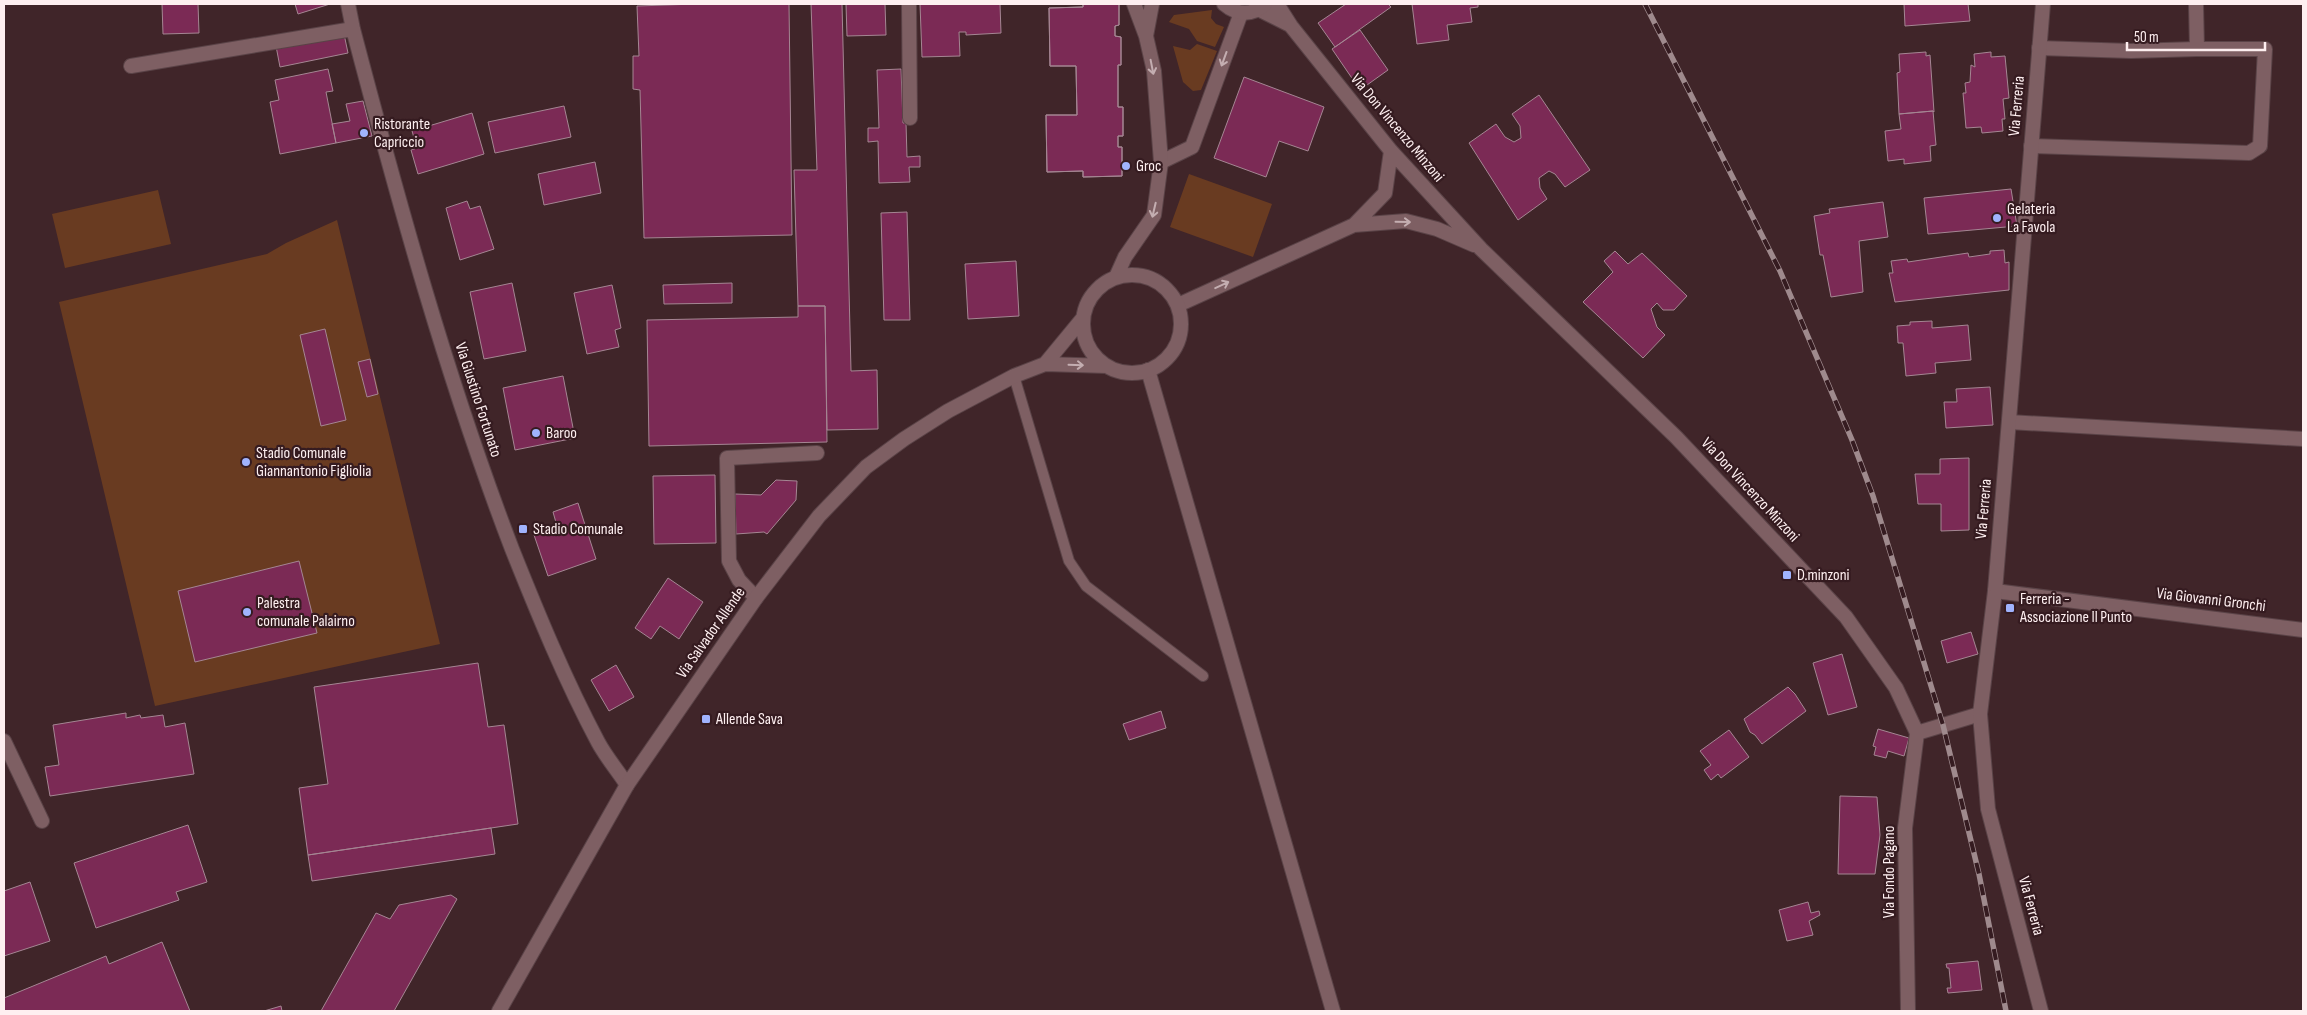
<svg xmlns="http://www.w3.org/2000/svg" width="2307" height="1015" font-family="'Sofia Sans Condensed',sans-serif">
<rect width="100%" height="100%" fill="#402529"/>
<!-- green -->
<path fill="#693b21" d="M1212,10L1211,18L1216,24L1224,27L1215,47L1197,41L1189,29L1169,22L1174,15Z
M1197,44L1217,51L1201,90L1193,91L1183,82L1173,46L1190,50Z
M1189,174L1272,204L1253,257L1170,227Z
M158,190L171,244L65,268L52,214Z
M337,220L440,644L155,706L59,302L267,254L286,243Z"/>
<!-- building -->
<path fill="#7b2a55" stroke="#a58693" d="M162,4H198L199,33L163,34Z
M295,4H330L298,14Z
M696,4H789L792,235L644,238L640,90L633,89V56H639L637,6Z
M811,4H842L851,371L877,370L878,429L827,430L825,306H798L794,170H817Z
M846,4H885L886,35L847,36Z
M920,4H1000L1001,33L966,35V32H959L960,56L922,57Z
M1083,4H1119V25L1115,26V36L1121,37V65H1118V107H1123V136H1118V147H1122V176L1083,177V171L1047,172L1046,115H1077L1076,66H1050L1049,8L1083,7Z
M1083,4H1119V25L1115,26V36L1121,37V65H1118V107H1123V136H1118V147H1122V176L1083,177V171L1047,172L1046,115H1077L1076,66H1050L1049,8L1083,7Z
M1346,4H1388L1391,7L1335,47L1318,23Z
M1412,4H1478V7L1470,8L1472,22L1447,25L1449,40L1417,44Z
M1904,4H1968L1970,21L1905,26Z
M1360,30L1388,70L1360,90L1332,49Z
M344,34L348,53L280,67L276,46Z
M1926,52V56L1930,55L1934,112L1933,111L1899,114L1897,73L1900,72L1899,54Z
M1991,52V57L2005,56L2009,98L2003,99L2005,119H2002L2003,131L1982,133L1981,127L1966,128L1963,93H1966L1965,83L1970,82L1971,65L1975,67L1974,54Z
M328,69L333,91L326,92L336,143L280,154L270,102L279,100L275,80Z
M901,69L903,123H906L907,157L920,156V167H909L910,182L879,183L878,141L868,142V128H879L877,70Z
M1244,77L1324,107L1308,151L1279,141L1266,177L1214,158Z
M1539,95L1590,170L1565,187L1555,174L1549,171L1539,178L1540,188L1547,199L1518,220L1469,143L1496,124L1505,137L1514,142L1521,138L1520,126L1512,114Z
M363,101L372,136L336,143L332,124L350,121L346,104Z
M564,106L571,137L495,153L488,122Z
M1933,111L1936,145L1930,146L1931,161L1904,164V159L1888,161L1885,131L1901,129L1899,114Z
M472,113L484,154L418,174L411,150L417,148L412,131Z
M595,162L601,193L544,205L538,174Z
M2011,189L2017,226L1928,234L1924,198Z
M467,201L470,209L480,206L494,249L460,260L446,208Z
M1883,202L1888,237L1859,241L1863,292L1831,297L1823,255H1820L1814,216L1830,213L1829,209Z
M907,212L910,320H884L881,213Z
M2004,250L2005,263L2009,262V290L1895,302L1889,273H1893L1891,261L1907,259L1908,262L1968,253L1969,257L1990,254V251Z
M1615,251L1628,264L1642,253L1687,296L1674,310H1663L1657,303L1651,309L1657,327L1665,335L1643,358L1583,302L1613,272L1604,261Z
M1016,261L1019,316L968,319L965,264Z
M512,283L526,351L484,359L470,292Z
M732,283V303L664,304L663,285Z
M612,285L621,328L615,330L619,347L587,354L574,293Z
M798,306H825L827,442L649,446L647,320L798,317Z
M1932,321V328L1968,325L1971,360L1935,363L1936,373L1906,376L1903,343H1898L1897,326L1910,325V322Z
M325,329L346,420L321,426L300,335Z
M370,359L378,394L367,397L358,362Z
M563,376L575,438L515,450L503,388Z
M1990,387L1993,425L1946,428L1944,402H1957L1956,389Z
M1969,458V530L1941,531V504H1918L1915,474H1940V459Z
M715,475L716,543L654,544L653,476Z
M776,480L797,481L796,500L767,534L764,532L736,534L735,494L761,495Z
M578,503L596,559L548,576L533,532L557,526L553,512Z
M299,561L317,633L195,662L178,591Z
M668,578L703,602L679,639L660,626L651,639L635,628Z
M1971,632L1978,654L1947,663L1941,641Z
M1842,654L1857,707L1828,715L1813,663Z
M478,663L488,727L504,725L518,824L308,855L299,788L328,784L314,687Z
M616,665L634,697L609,711L591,680Z
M1788,687L1795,694L1806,711L1762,744L1755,735L1750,732L1744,719Z
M1161,711L1166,728L1129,740L1123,724Z
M126,713V718L140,715L141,718L163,715L165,727L185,723L194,774L50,796L45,767L59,765L53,725Z
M1878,729L1909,738L1904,756L1888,751L1886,758L1874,755L1876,747L1873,746Z
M1729,730L1749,757L1721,778L1718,774L1711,780L1704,770L1711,765L1700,751Z
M1840,796L1877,797L1880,835L1875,874H1838Z
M188,825L207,882L176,892L179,900L96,928L74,863Z
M491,828L495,854L312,881L308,855Z
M30,882L50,941L4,956V891Z
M451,895L457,899L394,1011H321L376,913L390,919L399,905Z
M1808,902L1811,913L1819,911L1820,915L1809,921L1813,935L1787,941L1779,910Z
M162,942L190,1011H4V998L106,956L109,964Z
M1978,961L1982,990L1948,993L1947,988H1951L1949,968H1947L1946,964Z
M281,1006L282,1011H264Z"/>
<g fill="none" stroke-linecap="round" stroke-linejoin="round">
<defs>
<path id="service" d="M1014,376L1069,561L1086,586L1203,676"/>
<path id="minor" d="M348,4L353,29C399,204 447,379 512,549C538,614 565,680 598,742C606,757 618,771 627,785
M909,4L910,118
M1277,4L1291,26L1391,151L1481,249L1676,437L1846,617L1896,688L1917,733L1980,714
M1258,9L1290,25
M2039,48L2131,51L2197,49
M131,66L353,29
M2031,146L2249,153L2260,146L2265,49H2197L2196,4
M1161,162L1192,147L1241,13
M1354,225L1406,221L1437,229L1474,245
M1178,305L1354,225L1385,193L1391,151
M1148,370L1333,1011
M2009,422L2303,439
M1995,591L2303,630
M756,598L739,580L729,561L727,458L817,453
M4,741L42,821
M1908,1011L1905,828L1917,733"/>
<path id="tertiary" d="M1224,4C1237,15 1252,16 1265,4
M1146,36L1152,4
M1083 324a49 49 0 1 1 98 0a49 49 0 1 1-98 0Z
M1116,277L1125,257L1154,215L1161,162L1154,71L1146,36L1134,4
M1045,364L1083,318
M499,1011L627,785L756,598L819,516L866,467L904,439L948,411L1014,376L1045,364L1107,366"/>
<path id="secondary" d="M2041,1011L1988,809L1980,714L1995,591L2043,4"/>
</defs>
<!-- service casing -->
<use href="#service" stroke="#5a4347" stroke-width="12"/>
<!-- minor casing -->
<use href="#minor" stroke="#5a4347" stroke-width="16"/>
<!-- tertiary casing -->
<use href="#tertiary" stroke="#5a4347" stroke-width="16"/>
<!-- secondary casing -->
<use href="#secondary" stroke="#5a4347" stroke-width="16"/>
<!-- service -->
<use href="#service" stroke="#7e5f63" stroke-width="10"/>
<!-- minor -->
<use href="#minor" stroke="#7e5f63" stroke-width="14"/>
<!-- tertiary -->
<use href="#tertiary" stroke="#7e5f63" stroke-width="14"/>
<!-- secondary -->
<use href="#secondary" stroke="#7e5f63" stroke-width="14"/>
<defs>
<path id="rail" d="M1645,4L1780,271L1852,440L1873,496L1943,725L1979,874L2006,1011"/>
</defs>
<!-- rail casing -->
<use href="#rail" stroke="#9f8a8d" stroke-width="5.5"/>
<!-- rail -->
<use href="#rail" stroke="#351b20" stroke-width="4" stroke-dasharray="11" stroke-linecap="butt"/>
</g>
<!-- one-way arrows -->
<defs><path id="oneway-shaft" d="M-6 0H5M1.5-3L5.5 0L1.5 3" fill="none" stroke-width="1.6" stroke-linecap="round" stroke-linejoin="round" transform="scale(1.25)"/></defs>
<g stroke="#c4aeb1">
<use href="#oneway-shaft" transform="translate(1224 59) rotate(110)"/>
<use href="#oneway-shaft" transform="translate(1152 67) rotate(79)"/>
<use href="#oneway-shaft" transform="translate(1154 210) rotate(103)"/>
<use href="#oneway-shaft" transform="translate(1403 222) rotate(1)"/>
<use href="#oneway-shaft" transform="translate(1222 285) rotate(-25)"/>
<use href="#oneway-shaft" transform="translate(1076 365) rotate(2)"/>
</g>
<!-- markers -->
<g fill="#a0b3fd" stroke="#351b20" stroke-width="2">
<circle cx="364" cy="133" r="5"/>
<circle cx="1126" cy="166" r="5"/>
<circle cx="1997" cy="218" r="5"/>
<circle cx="536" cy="433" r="5"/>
<circle cx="246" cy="462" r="5"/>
<rect x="518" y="524" width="10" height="10" rx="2.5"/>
<rect x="1782" y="570" width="10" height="10" rx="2.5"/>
<rect x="2005" y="603" width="10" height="10" rx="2.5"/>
<circle cx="247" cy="612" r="5"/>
<rect x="701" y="714" width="10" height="10" rx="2.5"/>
</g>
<g text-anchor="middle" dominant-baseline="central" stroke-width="4.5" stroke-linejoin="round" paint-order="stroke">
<!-- street labels -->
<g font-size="16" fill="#feeff0" stroke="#351b20">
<text transform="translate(2017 106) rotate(-85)">Via Ferreria</text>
<text transform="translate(1397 128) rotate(50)">Via Don Vincenzo Minzoni</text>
<text transform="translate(478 400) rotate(72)">Via Giustino Fortunato</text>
<text transform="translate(1750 490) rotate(47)">Via Don Vincenzo Minzoni</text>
<text transform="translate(1984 509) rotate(-85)">Via Ferreria</text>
<text transform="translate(2211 600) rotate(7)">Via Giovanni Gronchi</text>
<text transform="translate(711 633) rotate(-55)">Via Salvador Allende</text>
<text transform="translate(1889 872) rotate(-90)">Via Fondo Pagano</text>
<text transform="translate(2031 906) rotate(75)">Via Ferreria</text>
</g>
<!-- poi labels -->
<g font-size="16" fill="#feeff0" stroke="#351b20" text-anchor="start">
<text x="374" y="124">Ristorante<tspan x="374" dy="18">Capriccio</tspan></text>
<text x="1136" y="166">Groc</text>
<text x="2007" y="209">Gelateria<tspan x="2007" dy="18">La Favola</tspan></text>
<text x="546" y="433">Baroo</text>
<text x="256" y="453">Stadio Comunale<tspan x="256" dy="18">Giannantonio Figliolia</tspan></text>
<text x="533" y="529">Stadio Comunale</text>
<text x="1797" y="575">D.minzoni</text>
<text x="2020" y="599">Ferreria -<tspan x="2020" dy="18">Associazione Il Punto</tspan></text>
<text x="257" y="603">Palestra<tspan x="257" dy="18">comunale Palairno</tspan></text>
<text x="716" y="719">Allende Sava</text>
</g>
</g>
<!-- border -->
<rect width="2307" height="1015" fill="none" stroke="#feeff0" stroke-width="10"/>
<!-- scale -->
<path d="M2127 42v8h138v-8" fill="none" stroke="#feeff0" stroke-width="2.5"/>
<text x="2134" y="42" font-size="15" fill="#feeff0" stroke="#351b20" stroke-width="4" paint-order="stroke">50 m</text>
</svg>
